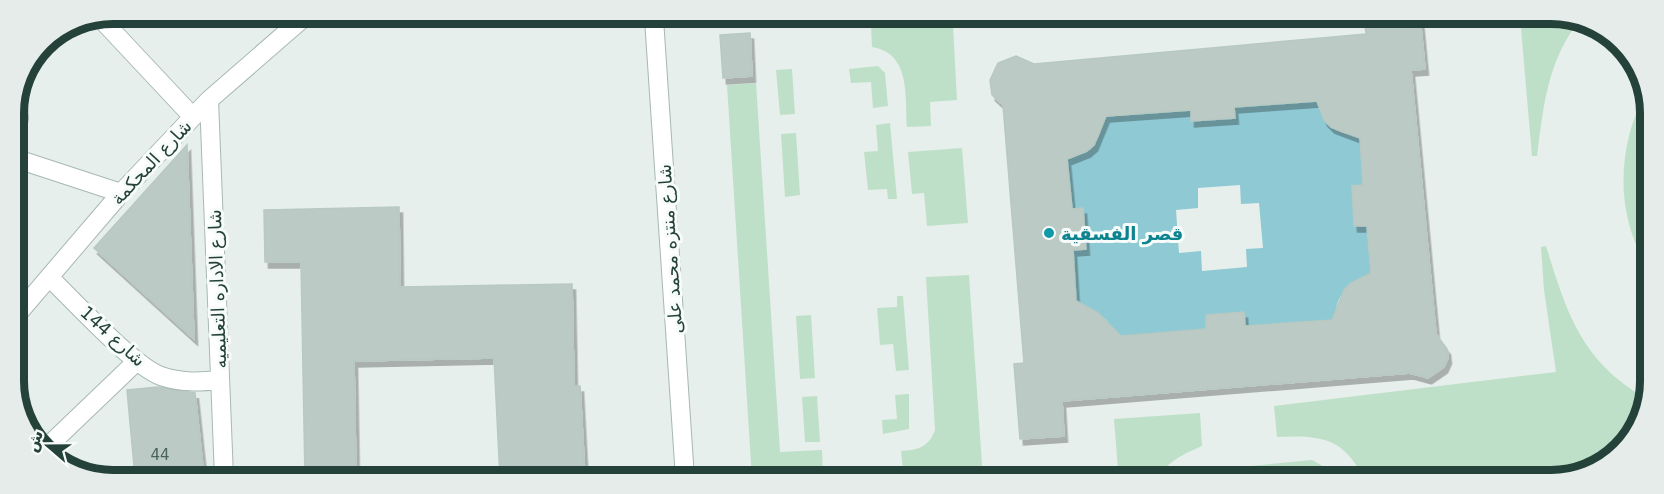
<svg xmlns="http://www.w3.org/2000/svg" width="1664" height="494" font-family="'DejaVu Sans',Cairo,sans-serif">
<defs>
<filter id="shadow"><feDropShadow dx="3.5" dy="6" stdDeviation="0" flood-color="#0004"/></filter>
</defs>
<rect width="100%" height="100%" fill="#e6efeb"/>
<!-- green -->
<path fill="#bfe0c8" d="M1520,17H1576L1580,19C1547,63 1544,103 1537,156H1532Z
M1050,18L953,25L957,100L930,102L931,126L907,127C905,97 911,53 872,47L871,26L881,25L892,19Z
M878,66L885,73L888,106L873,108L871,82L851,83L849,69Z
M792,69L795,114L780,115L776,70Z
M756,83L780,452L822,450L823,478L752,479L727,85Z
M1647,90L1649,94L1648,267C1614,215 1617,144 1647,90Z
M890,123L897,199H888L887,189L868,190L864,152L878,151L876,125Z
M796,133L800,195L785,197L781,134Z
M962,148L968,223L927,226L924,193L912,194L908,152Z
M1546,246C1567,314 1582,362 1647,399V406L1616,456L1567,476L1528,480H1364C1345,437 1319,435 1277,437L1274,406L1556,372L1544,290L1541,247Z
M969,275L983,479H904L901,451C918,450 929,447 935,430L926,277Z
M897,296H903L909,370L896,371L893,344L880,345L877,308L897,307Z
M811,315L815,378L800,379L796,316Z
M909,394V429L883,434L882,420L897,419L895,395Z
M817,396L820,442H805L802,397Z
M1200,413L1202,446C1184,454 1167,461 1158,479H990L1118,470L1114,419Z
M1312,460L1321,465L1333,480H1195L1210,470Z"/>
<!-- water -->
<path fill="#8ec9d4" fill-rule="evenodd" d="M1320,101C1326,127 1333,133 1360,136L1363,185L1352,186L1354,226H1367L1371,276C1348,288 1336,291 1335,320L1245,326L1243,312L1206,315V329L1118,337C1109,319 1096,309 1076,304L1073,250L1086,248L1083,208L1072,209L1067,156C1090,154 1103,140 1102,117L1191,110V120L1235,117L1234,107ZM1240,185L1241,204L1259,203L1263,248L1246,249L1247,267L1202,271L1201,251L1179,253L1176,210L1198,208V188Z"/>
<!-- building -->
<path fill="#bbcac4" stroke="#b8c9c2" stroke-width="1.5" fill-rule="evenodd" filter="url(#shadow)" d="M1364,17H1420L1425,69L1411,70L1436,334L1447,349L1448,358L1444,367L1428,378L1410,373L1062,401L1064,436L1020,439L1014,364L1024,363L1003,105L992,95L990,80L998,63L1016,56L1034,64L1366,34ZM1317,101L1324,120L1331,127L1360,138L1363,185L1352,186L1354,226H1367L1371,273L1351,283L1344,290L1332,320L1245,326L1244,312L1206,315V329L1121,336L1097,312L1076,301L1073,250L1086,249L1083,208L1072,209L1067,159L1087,151L1094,145L1106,116L1191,110V121L1235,118L1234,107Z
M750,33L752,76L723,78L720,35Z
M187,145L194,339L94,248Z
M399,207L400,287L572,284L574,386H580L585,478H500L494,358L354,361L356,478H305L301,262H265L264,210Z
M158,387L195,393L204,477H135L127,390Z"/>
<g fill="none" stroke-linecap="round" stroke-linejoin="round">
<defs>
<path id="street" d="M654,19L685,478
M103,21L193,117
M209,100L224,477
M14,141L19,118L17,100
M14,158L121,193
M49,277C73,300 133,366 161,376C181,383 199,382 220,380
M15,317L121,193L209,100L301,20
M43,451L137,361"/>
</defs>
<!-- street casing -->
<use href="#street" stroke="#a8b8b2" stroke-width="20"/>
<!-- street -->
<use href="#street" stroke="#fff" stroke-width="18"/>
</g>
<!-- markers -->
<circle fill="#0f9aa8" stroke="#f7fbf9" stroke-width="2" cx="1049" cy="233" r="6"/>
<g text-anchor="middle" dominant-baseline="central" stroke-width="6" stroke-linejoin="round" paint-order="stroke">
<!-- number labels -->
<g font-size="15" fill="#4a645c">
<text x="160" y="455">44</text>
</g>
<!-- street labels -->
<g font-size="18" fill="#24423a" stroke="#f7fbf9">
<text transform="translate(151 162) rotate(-47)">شارع المحكمة</text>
<text transform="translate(670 249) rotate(-94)">شارع منتزه محمد على</text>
<text transform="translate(217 289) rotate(-92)">شارع الاداره التعليميه</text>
<text transform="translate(113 336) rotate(42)">شارع 144</text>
</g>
<!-- culture labels -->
<g font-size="18" font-weight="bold" fill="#0d838f" stroke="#f7fbf9" text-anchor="start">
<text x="1061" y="233">قصر الفسقية</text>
</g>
</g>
<!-- crop -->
<path d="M0 0H1664V494H0ZM113 24H1551A89 89 0 0 1 1640 113V381A89 89 0 0 1 1551 470H113A89 89 0 0 1 24 381V113A89 89 0 0 1 113 24Z" fill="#e6ecea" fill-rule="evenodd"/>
<path fill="none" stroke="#24423a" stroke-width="8" d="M113 24H1551A89 89 0 0 1 1640 113V381A89 89 0 0 1 1551 470H113A89 89 0 0 1 24 381V113A89 89 0 0 1 113 24Z"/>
<!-- north arrow -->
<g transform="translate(48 446) rotate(290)" stroke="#f7fbf9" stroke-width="4.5" paint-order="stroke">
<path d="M0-4.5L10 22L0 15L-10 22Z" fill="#24423a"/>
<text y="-9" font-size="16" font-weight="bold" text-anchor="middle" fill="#24423a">ش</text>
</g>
</svg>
